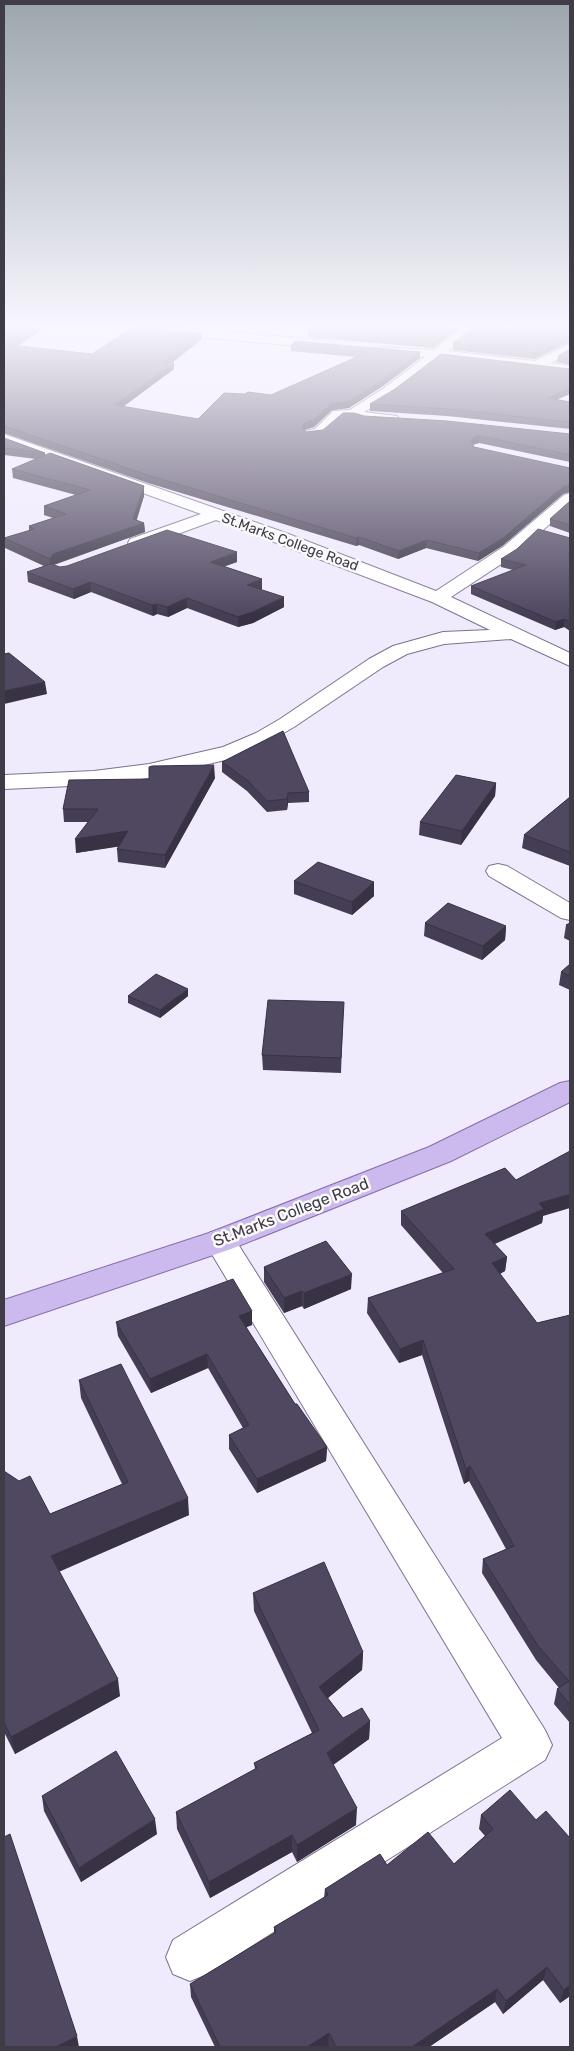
<svg xmlns="http://www.w3.org/2000/svg" width="574" height="2051" font-family="Rubik,sans-serif">
<rect width="100%" height="100%" fill="#f0eafd"/>
<g fill="none" stroke-linecap="round" stroke-linejoin="round">
<defs>
<path id="minor" d="M138,328H186L330,341L336,345L330,349L144,332Z
M462,328H476L448,351L535,361L570,344V353L551,363L570,366V374L439,358L394,394L364,412L397,416L399,419L397,422L392,423L342,418C331,429 323,441 306,437L304,434L306,431L315,429L333,411L350,410L384,388L425,357L383,354L377,350L379,347L434,350Z
M4,434L286,533L436,591L503,547L564,495L570,493V506L515,555L451,597L570,653V666L511,639L444,644L407,654L383,667L294,727L270,741L238,757L149,778L94,785L4,789V775L94,771L149,764L223,747L256,733L280,719L369,659L393,646L443,632L490,630L432,602L216,520L142,547H130L128,543L130,539L201,514L4,443Z
M498,864L507,866L570,903V920L561,918L489,876L486,871L489,866Z
M220,1229L231,1233L545,1730L552,1745L545,1760L207,1974L190,1981L173,1974L166,1957L173,1940L502,1738L204,1241L209,1233Z"/>
<path id="major" d="M570,1081V1102L451,1161L231,1249L4,1326V1300L209,1233L429,1147L560,1083Z"/>
</defs>
<!-- minor casing -->
<use href="#minor" stroke="#7c728e" stroke-width="2"/>
<!-- major casing -->
<use href="#major" stroke="#856eab" stroke-width="2"/>
<!-- minor -->
<use href="#minor" fill="#fff" fill-rule="evenodd"/>
<!-- major -->
<use href="#major" fill="#ccb9ed" fill-rule="evenodd"/>
</g>
<!-- wall -->
<path fill="#453d53" d="M4,328H44L18,346L92,354L202,333V339L172,363H174V369L123,407L198,419L245,394L271,395L356,357L291,351V345L420,352V358L383,386L349,408L332,410L314,427L304,430L306,432L323,430L364,416L570,434V462L479,443L473,445L474,447L563,494L502,546L478,561L426,548L398,559L359,545L356,546L148,483L4,433Z
M311,328H459L433,348L308,337V331Z
M570,328L535,359L453,350V343Z
M570,349V365L557,362L558,356Z
M558,400L570,402V429L447,416L370,411V404Z
M4,438L45,453V455L144,496L136,520L144,523L145,532L54,565L60,567L237,562L224,566L262,579V589L261,590L284,607L253,623L238,627L187,608L168,617L157,614L153,616L91,592L74,599L28,582L27,572L44,566L5,548L4,538L29,531V526L53,518L44,515V506L76,495L13,478L12,469L36,459L4,455Z
M570,501V533L550,526V519Z
M570,538V631L564,627L555,630L471,594V586L513,570L501,567V559Z
M222,762L309,792V802L288,803L287,810L267,812L247,791L222,772Z
M215,778L165,868L118,862L117,849L119,846L76,853L88,822H64L63,809Z
M496,783L495,796L461,845L419,835L420,822Z
M570,797V866L522,848L524,835Z
M294,881L374,882V896L352,915L294,894Z
M425,923L506,926L505,940L482,960L424,936Z
M570,923V941L564,938L566,925Z
M570,964V990L559,985L561,972Z
M128,996H188L160,1018L128,1003Z
M343,1017L341,1073L263,1070L262,1055Z
M401,1211L543,1216L542,1223L495,1244L507,1257L505,1271L500,1274L537,1323L570,1315V1723L554,1704L557,1689L559,1688L536,1660L482,1573L483,1559L506,1549L469,1481L464,1484L422,1355L399,1363L367,1313L368,1298L443,1273L401,1225Z
M264,1267L351,1289L304,1309L302,1306L284,1313L264,1282Z
M252,1311V1325L246,1327L295,1404L327,1447L326,1461L257,1493L229,1449V1435L243,1428L208,1368L151,1393L118,1336L116,1322Z
M79,1380L189,1515L59,1571L120,1696L15,1754L4,1732V1471L50,1514L122,1484L81,1398Z
M253,1593L363,1652L362,1670L328,1698L343,1718L370,1721L369,1739L333,1765L356,1825L297,1862L292,1852L210,1898L177,1829L176,1812L255,1769L254,1763L312,1733L254,1611Z
M42,1796L157,1834L81,1882L44,1811Z
M481,1815L536,1820L570,1838V1996L560,2003L543,1980L503,2014L495,2002L429,2047H329L328,2046L326,2047H215L191,1997L190,1984L274,1934V1927L324,1898L325,1889L387,1865L454,1864L485,1836L479,1829Z"/>
<!-- shaded-wall -->
<path fill="#383244" d="M34,328H44L10,351L9,345Z
M451,328H459L433,348L434,342Z
M202,333V339L164,368V362Z
M570,336V342L535,359V353Z
M420,352V358L383,386L349,408L332,410L314,427L304,430L302,428L304,423L332,403Z
M174,363V369L115,412V405Z
M570,388V394L547,404L548,398Z
M480,436L479,443L474,444L470,448L471,441L474,437Z
M570,484V492L563,494L502,546L478,561L479,553L564,486Z
M144,486V496L135,526L144,523L145,532L54,564L50,569V559L53,554L133,519Z
M359,537V545L356,546V538Z
M427,540L426,548L398,559L399,551Z
M237,552V562L210,572V562Z
M262,579V589L247,595V585Z
M90,582L91,592L74,599L73,589Z
M284,597V607L253,623L238,627V617Z
M187,598V608L168,617L167,607Z
M157,604V614L153,616L152,605Z
M564,619V627L555,630L556,622Z
M45,682L47,694L4,704V691Z
M214,765L215,778L165,868V855Z
M496,783L495,796L461,845L462,831Z
M288,793V803L287,810V799Z
M128,831L129,845L76,853L75,839Z
M374,882V896L352,915V902Z
M506,926L505,940L482,960L483,946Z
M188,989V996L160,1018V1010Z
M570,1194V1208L543,1216L542,1223L484,1248L485,1234L539,1203Z
M507,1257L505,1271L490,1278L492,1263Z
M352,1274L351,1289L304,1309V1293Z
M302,1291V1306L284,1313V1298Z
M252,1311V1325L239,1330V1316Z
M423,1340L422,1355L399,1363L400,1349Z
M207,1354L208,1368L151,1393L150,1379Z
M327,1447L326,1461L257,1493V1479Z
M470,1466L469,1481L464,1484L466,1469Z
M188,1498L189,1515L54,1574L51,1556Z
M363,1652L362,1670L319,1705V1687Z
M118,1679L120,1696L15,1754L11,1737Z
M370,1721L369,1739L326,1770L327,1753Z
M357,1808L356,1825L297,1862V1845Z
M155,1819L157,1834L81,1882L79,1868Z
M292,1835V1852L210,1898L209,1882Z
M547,1967L543,1980L503,2014L506,2001Z
M570,1985V1996L560,2003L564,1990Z
M497,1989L495,2002L429,2047H412Z
M329,2033L328,2046L326,2047H307Z
M77,2036L79,2047H55Z"/>
<!-- building -->
<path fill="#504761" stroke="#383244" d="M4,328H34L9,345L92,354L132,328H148L202,333L164,362L174,363L115,405L198,419L224,393L245,394L248,392L271,395L368,352L291,345L295,341L420,352L383,380L350,401L332,403L314,420L304,423L302,428L306,432L323,430L343,413H354L364,416L447,421L570,434V455L480,436L474,437L471,441L474,447L570,468V484L564,486L503,538L479,553L427,540L399,551L359,537L356,538L148,475L4,426Z
M311,328H451L434,342L308,331Z
M472,328H570V336L535,353L453,343Z
M570,349V358L558,356Z
M441,354L570,369V388L548,398L570,402V422L448,409L370,404L395,389Z
M4,438L45,453L4,448Z
M50,453L144,486L133,519L144,523L53,554L50,559L4,538L34,529L29,526L66,514L44,506L90,490L12,469Z
M570,501V525L550,519Z
M538,529L570,538V622L564,619L556,622L471,586L526,565L501,559L517,549Z
M167,530L237,552L210,562L262,579L247,585L284,597L253,612L238,617L187,598L167,607L157,604L152,605L90,582L73,589L27,572L51,564L60,567L67,566Z
M9,653L45,682L4,691V654Z
M283,731L309,792L288,793L287,799L267,801L247,780L222,762Z
M214,765L165,855L117,849L128,831L75,839L98,809H63L69,780L149,779V767L152,766Z
M456,775L496,783L462,831L420,822Z
M570,797V852L524,835Z
M318,862L374,882L352,902L294,881Z
M448,903L506,926L483,946L425,923Z
M570,923V928L566,925Z
M570,964V976L561,972Z
M156,974L188,989L160,1010L128,996Z
M268,1000L344,1002L341,1058L262,1055Z
M570,1151V1194L539,1203L544,1209L485,1234L507,1257L492,1263L537,1323L570,1315V1705L557,1689L569,1681L538,1646L483,1559L514,1546L470,1466L466,1469L423,1340L400,1349L368,1298L454,1269L401,1211L505,1168L516,1180Z
M326,1241L352,1274L304,1293L302,1291L284,1298L264,1267Z
M233,1279L252,1311L239,1316L295,1404H297L327,1447L257,1479L229,1435L249,1425L207,1354L150,1379L116,1322Z
M121,1364L188,1498L51,1556L118,1679L11,1737L4,1722V1471L19,1481L30,1476L50,1514L128,1482L79,1380Z
M324,1562L363,1652L319,1687L343,1718L362,1708L370,1721L327,1753L357,1808L297,1845L292,1835L209,1882L176,1812L257,1768L254,1763L319,1730L253,1593Z
M116,1751L155,1819L79,1868L42,1796Z
M510,1790L536,1820L546,1811L570,1838V1985L564,1990L547,1967L506,2001L497,1989L412,2047H336L329,2033L307,2047H220L190,1984L276,1932L274,1927L328,1895L325,1889L380,1854L387,1865L428,1832L454,1864L493,1829L481,1815Z
M10,1834L77,2036L55,2047H4V1837Z"/>
<!-- sky -->
<linearGradient id="sky" x2="0" y2="1"><stop stop-color="#9ba6ab"/><stop offset="0.53" stop-color="#f8f6fe"/><stop offset="1" stop-color="#f8f6fe" stop-opacity="0"/></linearGradient>
<rect width="574" height="615" fill="url(#sky)"/>
<g text-anchor="middle" dominant-baseline="central" stroke-width="5" stroke-linejoin="round" paint-order="stroke">
<!-- far-street labels -->
<g font-size="14" fill="#3f3b47" stroke="#fafafa">
<text transform="translate(290 542) rotate(20)">St.Marks College Road</text>
</g>
<!-- street labels -->
<g font-size="16" fill="#3f3b47" stroke="#fafafa">
<text transform="translate(291 1212) rotate(-21)">St.Marks College Road</text>
</g>
</g>
<!-- border -->
<rect width="574" height="2051" fill="none" stroke="#3f3b47" stroke-width="10"/>
</svg>
